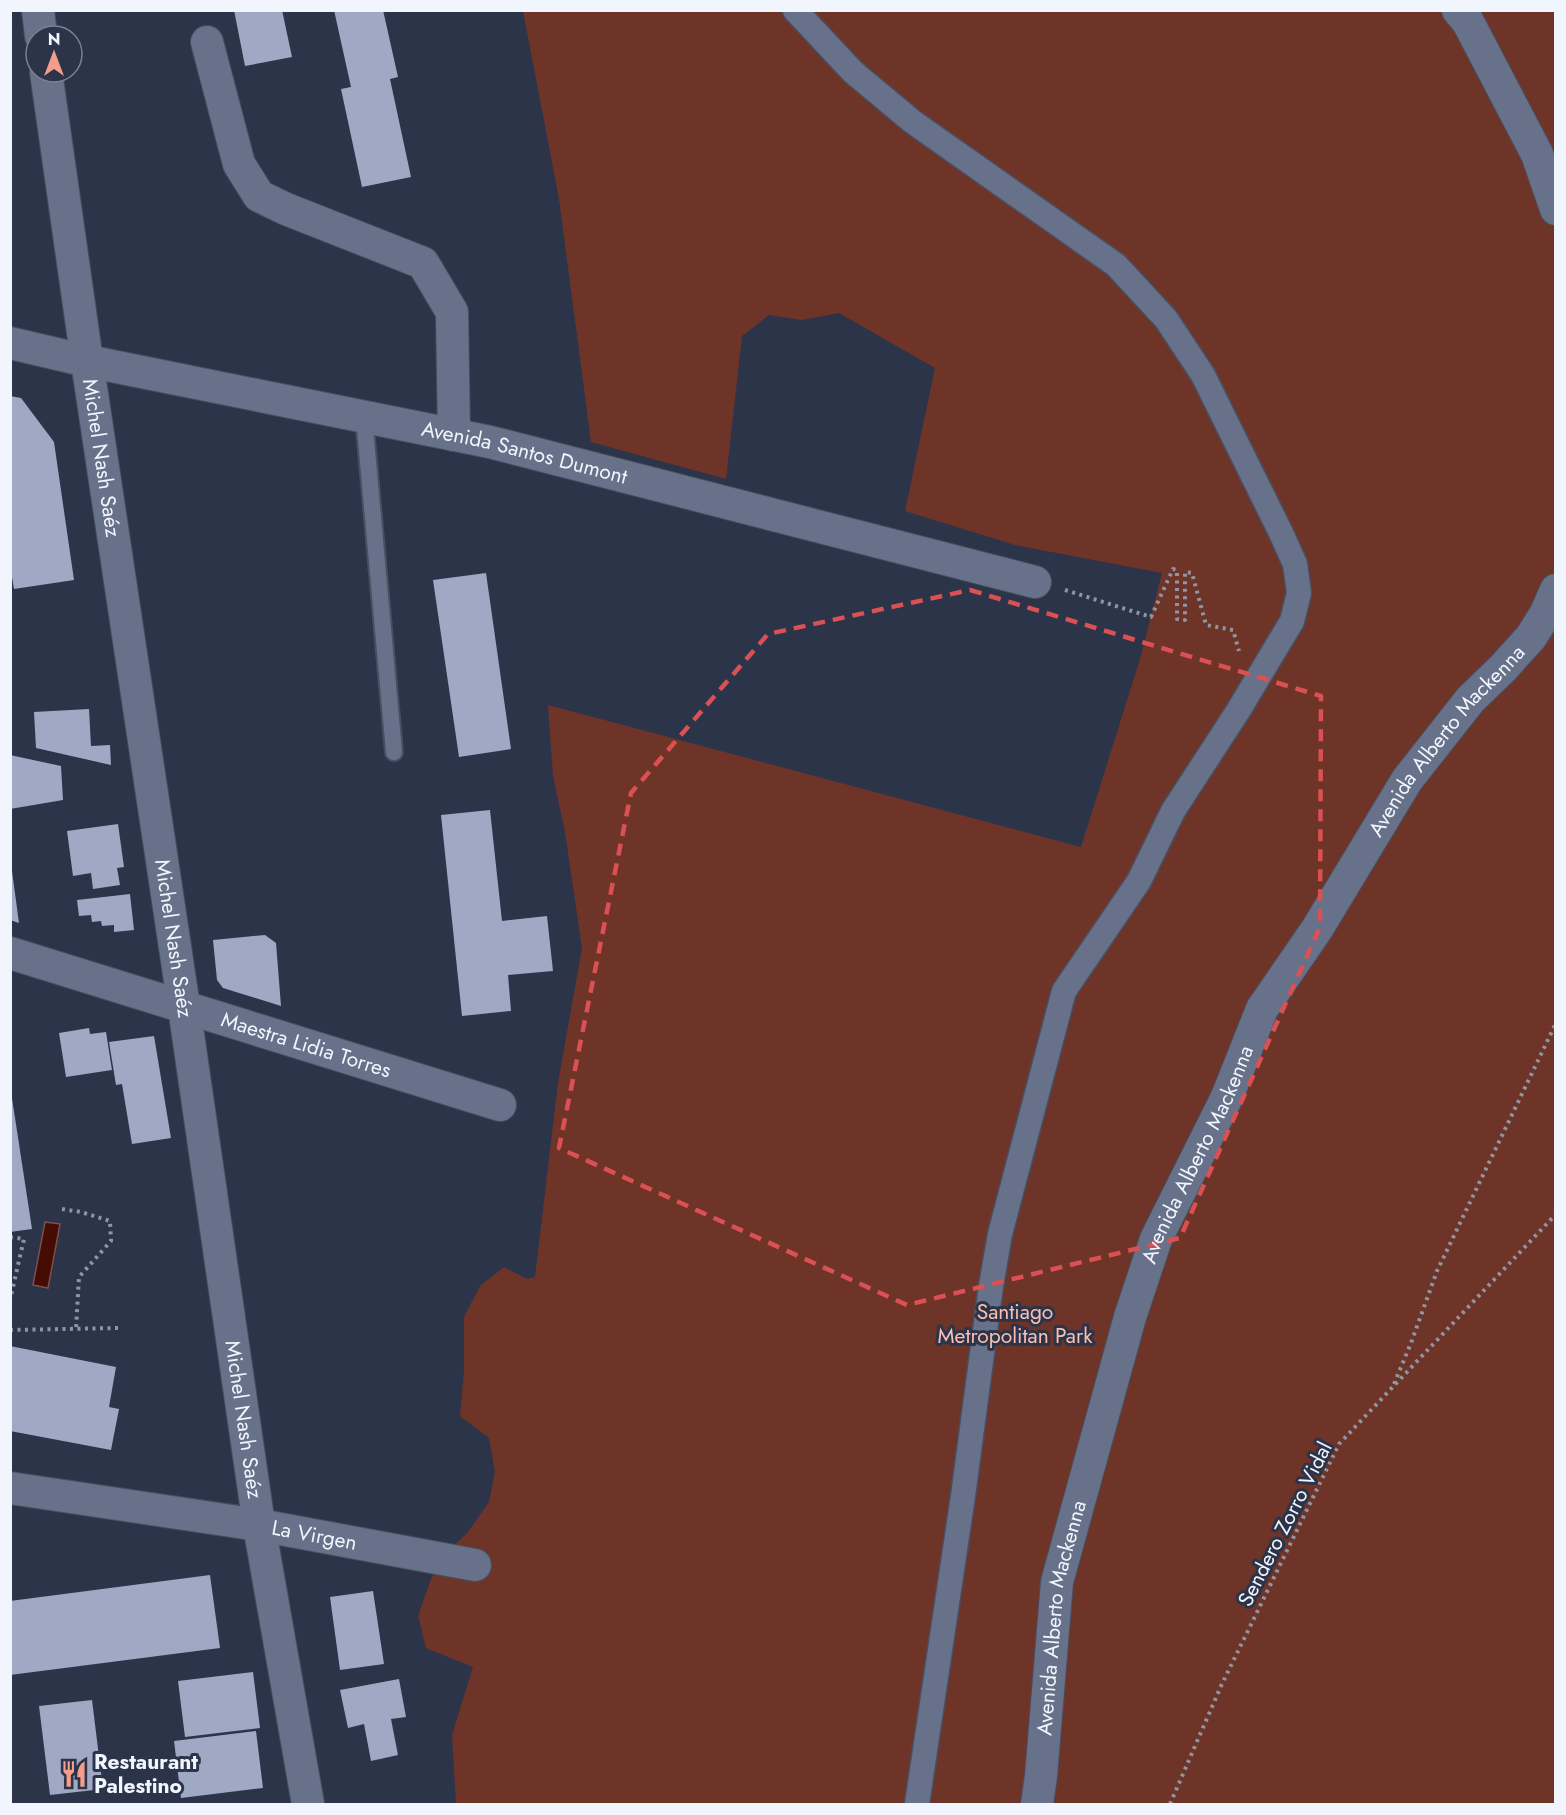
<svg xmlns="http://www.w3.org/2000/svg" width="1566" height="1815" font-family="Jost,sans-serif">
<rect width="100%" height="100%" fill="#2c3449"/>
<!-- green -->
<path fill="#6f3428" d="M523,11H1555V1804H456L452,1735L473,1667L426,1648L418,1616L431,1579L449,1550L468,1532L489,1502L495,1472L489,1438L460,1416L464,1370V1317L480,1286L504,1267L527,1279L535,1277L558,1083L582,948L565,832L553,776L548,705L1081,847L1140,659L1162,573L1015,545L905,511L935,368L839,313L802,320L769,315L742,336L726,479L591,442L559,199Z"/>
<!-- water -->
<path fill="#460b02" stroke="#79514d" stroke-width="1.5" d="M45,1222L60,1224L48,1288L33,1285Z"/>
<!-- building -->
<path fill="#9fa9c4" d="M234,10H282L292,57L245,66Z
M334,10H383L398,77L390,79L411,177L362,187L341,89L351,87Z
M10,396L21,398L54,442L74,580L14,589L10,566Z
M486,573L511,749L459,757L433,580Z
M89,709L91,746L110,745L111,765L36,748L34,712Z
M10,755L61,766L63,800L10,809Z
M490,810L502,921L547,916L553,971L508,975L511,1011L462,1016L441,815Z
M118,824L124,867L117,868L120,885L93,889L91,873L73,876L67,831Z
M10,871H12L19,923L10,920Z
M130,894L134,930L114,932V925L102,926L101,921L92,922L91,915L79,916L77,900Z
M265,935L276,943L281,1006L223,988L217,980L213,940Z
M89,1028L90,1034L106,1032L112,1070L66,1077L59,1033Z
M154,1036L171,1138L132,1144L122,1084L116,1085L109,1042Z
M10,1085L32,1229L10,1232Z
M10,1346L116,1367L109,1407L119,1409L111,1450L10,1431Z
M210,1575L220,1648L10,1675V1601Z
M373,1591L384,1664L340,1670L330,1597Z
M253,1672L260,1728L185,1737L178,1681Z
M399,1679L406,1717L391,1719L398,1755L371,1761L364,1724L348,1728L340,1690Z
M92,1700L103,1789L50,1795L39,1706Z
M256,1731L263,1788L181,1798L174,1741Z"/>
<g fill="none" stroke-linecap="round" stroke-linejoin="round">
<defs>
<path id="service" d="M364,417L394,752"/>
<path id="pedestrian" d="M795,10L853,72L913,122L1116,265L1166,319L1203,375L1281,533L1295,564L1299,593L1292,621L1238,711L1173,811L1139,881L1064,991L1000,1234L991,1286L963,1496L917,1804"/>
<g id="minor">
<path d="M38,10L41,36"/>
<path d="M1458,10L1468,22L1537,154L1556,209"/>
<path d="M207,42L239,164L259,196L286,209L423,263L452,312L454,435"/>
<path id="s1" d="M46,72L87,361L184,1007L259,1525L308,1804"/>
<path id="s2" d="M10,343L87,361L490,442L1035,582"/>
<path id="s3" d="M10,953L500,1105"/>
<path id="s4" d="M10,1488L259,1525L475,1565"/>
<path id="s5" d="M1037,1804L1041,1776L1057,1582L1130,1317L1156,1239L1227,1097L1262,1009L1317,929L1407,780L1470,700L1503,668L1531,637L1546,613L1556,590"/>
</g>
</defs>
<!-- service casing -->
<use href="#service" stroke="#494f60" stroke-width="20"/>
<!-- pedestrian casing -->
<use href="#pedestrian" stroke="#494f60" stroke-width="27"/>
<!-- minor casing -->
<use href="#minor" stroke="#494f60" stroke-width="34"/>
<!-- path -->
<path stroke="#8f95a3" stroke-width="4" stroke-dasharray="3 4.5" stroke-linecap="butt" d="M1065,590L1151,617L1173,569L1177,570V619L1185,620V572L1192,573L1206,625L1233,630L1239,651
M62,1209L81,1212L110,1221L111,1241L79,1277L76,1329
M10,1237L24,1239L10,1300
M10,1330L119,1328
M1394,1384L1411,1343L1437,1271L1556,1023
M1170,1804L1221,1686L1339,1444L1556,1214"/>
<!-- service -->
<use href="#service" stroke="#677189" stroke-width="16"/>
<!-- pedestrian -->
<use href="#pedestrian" stroke="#677189" stroke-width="24"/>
<!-- minor -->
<use href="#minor" stroke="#677189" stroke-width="32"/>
</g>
<!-- marked area -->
<path fill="none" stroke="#db5153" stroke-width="4.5" stroke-dasharray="12 8" stroke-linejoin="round" d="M970,590L1321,696L1320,927L1180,1238L907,1305L559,1148L631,793L768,634Z"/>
<!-- icons -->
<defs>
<symbol id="restaurant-bare" viewBox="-9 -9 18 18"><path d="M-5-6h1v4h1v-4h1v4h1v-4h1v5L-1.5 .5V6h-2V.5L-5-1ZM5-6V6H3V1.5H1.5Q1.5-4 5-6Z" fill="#f49d8b" stroke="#2c3449" stroke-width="2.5" paint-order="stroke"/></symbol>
</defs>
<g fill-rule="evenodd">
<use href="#restaurant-bare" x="55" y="1755" width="38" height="38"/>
</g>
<g text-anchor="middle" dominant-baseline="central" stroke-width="6" stroke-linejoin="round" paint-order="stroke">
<!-- street labels -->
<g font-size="21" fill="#f1f5fd" stroke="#2c3449">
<text stroke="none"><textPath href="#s2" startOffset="526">Avenida Santos Dumont</textPath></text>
<text stroke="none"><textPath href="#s1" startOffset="390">Michel Nash Saéz</textPath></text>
<text stroke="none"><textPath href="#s5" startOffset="1160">Avenida Alberto Mackenna</textPath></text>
<text stroke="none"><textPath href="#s1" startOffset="876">Michel Nash Saéz</textPath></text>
<text stroke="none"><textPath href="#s3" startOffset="310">Maestra Lidia Torres</textPath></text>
<text stroke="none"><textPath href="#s5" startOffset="674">Avenida Alberto Mackenna</textPath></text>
<text stroke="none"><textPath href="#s1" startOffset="1362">Michel Nash Saéz</textPath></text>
<text transform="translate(1285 1524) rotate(-63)">Sendero Zorro Vidal</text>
<text stroke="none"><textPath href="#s4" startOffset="308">La Virgen</textPath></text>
<text stroke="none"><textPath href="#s5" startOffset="188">Avenida Alberto Mackenna</textPath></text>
</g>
<!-- park labels -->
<g font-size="21" fill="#fbbfb2" stroke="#2c3449">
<text x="1015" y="1312">Santiago<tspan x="1015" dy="24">Metropolitan Park</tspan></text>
</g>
<!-- poi labels -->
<g font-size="21" font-weight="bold" fill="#f1f5fd" stroke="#2c3449" text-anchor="start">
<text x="94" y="1762">Restaurant<tspan x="94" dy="24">Palestino</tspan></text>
</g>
</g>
<!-- border -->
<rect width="1566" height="1815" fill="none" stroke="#f1f5fd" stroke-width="24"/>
<!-- north arrow -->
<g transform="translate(54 54)"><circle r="28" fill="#2c3449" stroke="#7b8191" stroke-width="1.5"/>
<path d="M0-4.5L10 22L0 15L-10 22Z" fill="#f49d8b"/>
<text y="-9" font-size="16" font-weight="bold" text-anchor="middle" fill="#f1f5fd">N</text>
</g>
</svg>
